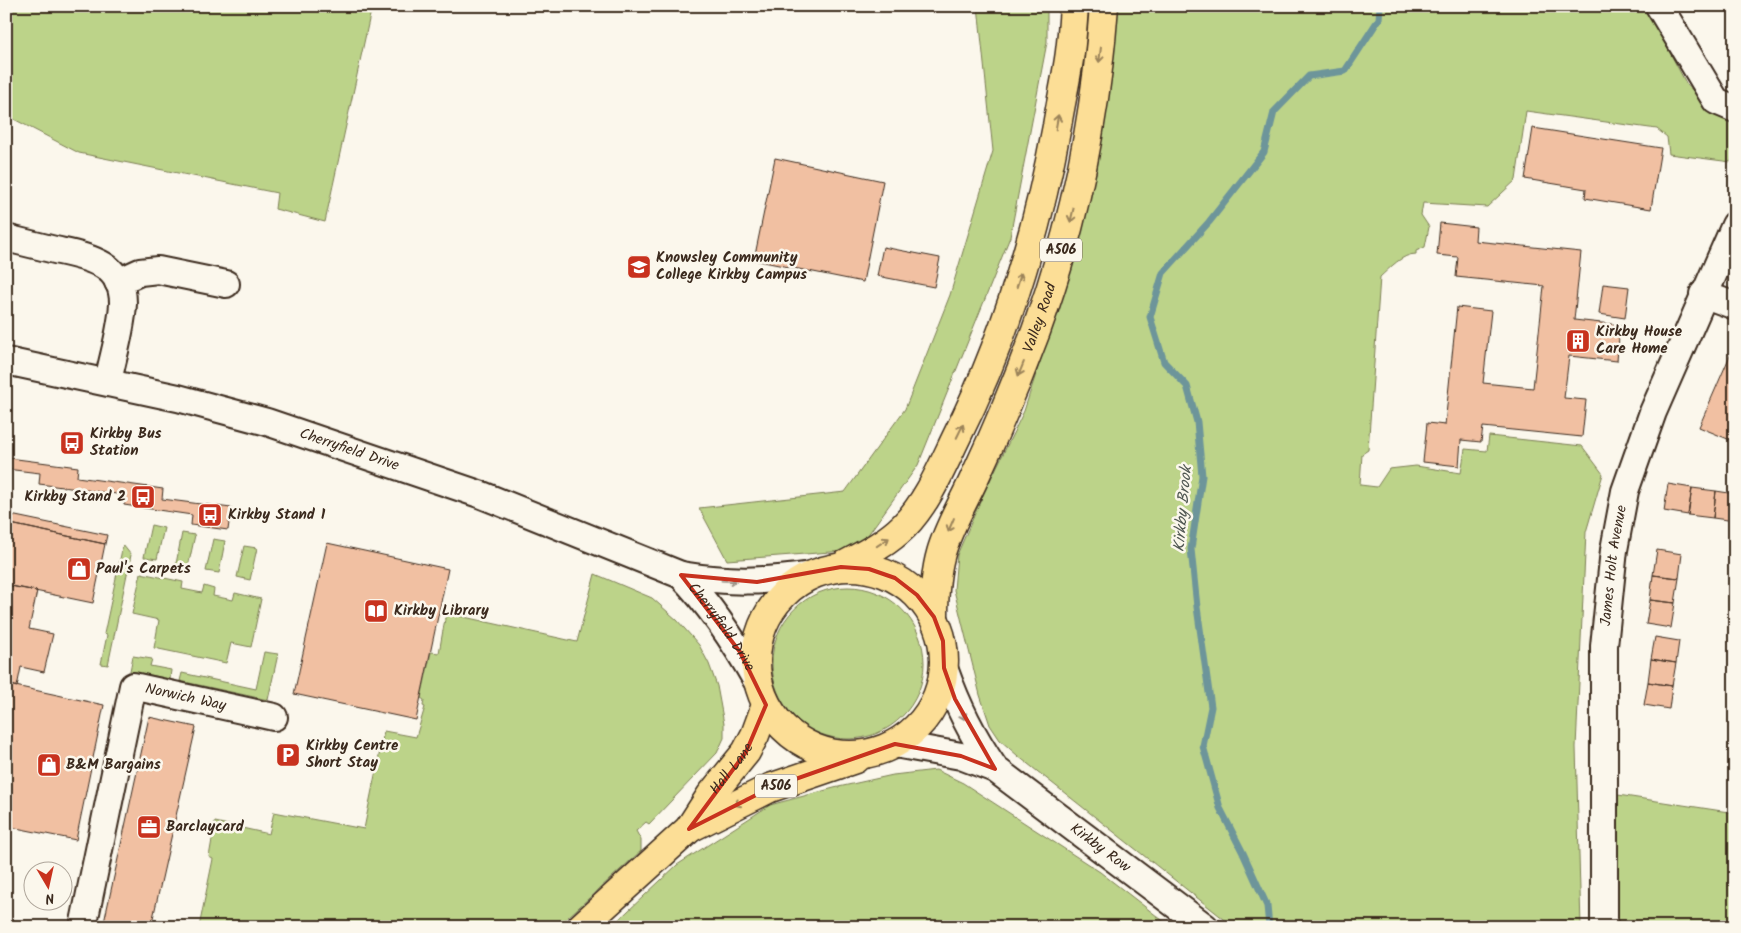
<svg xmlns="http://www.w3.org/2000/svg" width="1741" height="933" font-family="Kalam,sans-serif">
<rect width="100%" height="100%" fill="#fbf7ec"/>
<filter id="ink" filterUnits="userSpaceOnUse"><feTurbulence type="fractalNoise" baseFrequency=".02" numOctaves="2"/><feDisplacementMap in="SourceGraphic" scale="10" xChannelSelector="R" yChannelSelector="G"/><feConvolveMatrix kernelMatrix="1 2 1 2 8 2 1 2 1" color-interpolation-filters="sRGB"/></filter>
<g filter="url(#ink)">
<!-- green -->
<path fill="#bcd389" stroke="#7c7e54" d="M6,6H372L325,222L275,209L277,193L79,153L6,115Z
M978,6H1047V42L1010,237L918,465L857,550L727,560L699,508L845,492L905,409L950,295L993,151Z
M1116,6H1645L1686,83L1708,108L1735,121V147L1731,162L1669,154L1667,137L1657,129L1526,111L1516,180L1487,207L1423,203L1421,215L1429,227L1425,247L1416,251V254C1402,254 1390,268 1380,277L1368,450L1362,454L1360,485L1377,487L1389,469L1416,466L1461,473L1465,449L1487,451L1489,436L1582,446L1603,474L1586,532L1576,747L1581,927H1234L1018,756L1000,740L990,725L980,695L954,590L957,555L983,495L1024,411L1062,294L1097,169L1110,65Z
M151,525L164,528L157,559L144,557Z
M182,533L195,535L188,567L176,564Z
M213,539L225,541L219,573L206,571Z
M123,545L131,555L108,665L101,664L107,635L104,634Z
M244,546L257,548L250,580L237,577Z
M141,573L183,582L182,589L202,593L204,586L214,589L213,596L233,600L235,593L261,599L251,647L231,643L226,663L154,648L159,620L132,614Z
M595,574L652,598L677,620L699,645L709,664L717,686L724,724V738L717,753L649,824L646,822L636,831L641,840V851L557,927H199L213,859L209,857L215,822L269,834L274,812L364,829L384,731L416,737L425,707L423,706L424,700L421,698L431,652L439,653L446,613L577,642Z
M772 663a76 76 0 1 1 152 0a76 76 0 1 1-152 0Z
M264,652L278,654L268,700L180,681L182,673L256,689Z
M133,656L152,659L150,666L171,670L170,679L130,671Z
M936,770L963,783L1100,872L1171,927H611L677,865L770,805L834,788L893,775Z
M1605,793L1735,813V927H1618L1604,925Z"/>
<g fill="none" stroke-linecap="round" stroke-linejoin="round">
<!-- stream -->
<path stroke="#6d959a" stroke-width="7" d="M1269,927L1267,906L1243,853L1220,808L1203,746L1211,707L1197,607L1191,549L1202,476L1197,422L1187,386L1164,362L1150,317L1163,273L1209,222L1264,152L1274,112L1309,76L1345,71L1379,19L1380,6"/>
</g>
<!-- building -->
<path fill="#f1c0a2" stroke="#3b2a1e" d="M1533,128L1661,148L1651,209L1585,198L1586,189L1525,179Z
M775,158L883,181L863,282L754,260Z
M1440,223L1476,227L1475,241L1581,252L1574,320L1620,325L1617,361L1569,356L1564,398L1586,400L1582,437L1483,427L1481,442L1461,440L1459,466L1423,462L1427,423L1445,425L1457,307L1491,311L1483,383L1533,388L1544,286L1456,277L1458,257L1437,255Z
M883,247L940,258L934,287L877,276Z
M1603,284L1629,287L1625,318L1599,314Z
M1735,344V442L1699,427Z
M6,447L10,448L9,458L78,467L77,477L163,489L162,499L231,508L228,530L191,525L192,515L124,505L125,495L39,484L40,473L6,469Z
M1668,484L1692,488L1688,515L1664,511Z
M1692,488L1716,491L1713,518L1688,515Z
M1716,491L1735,494V521L1713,518Z
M6,514L107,535L105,544L6,523Z
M6,523L105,544L93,603L6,585Z
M327,543L448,569L416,720L294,694Z
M1657,550L1682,554L1679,578L1653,575Z
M1653,575L1679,578L1675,603L1650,600Z
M6,585L37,591L29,629L53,634L44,672L21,667L17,687L6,684Z
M1650,600L1675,603L1671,628L1646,624Z
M1655,637L1679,641L1676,663L1651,659Z
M1651,659L1676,663L1672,686L1648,682Z
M1648,682L1672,686L1669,709L1644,705Z
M6,684L104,705L76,840L6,826Z
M149,717L196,727L151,927H103Z"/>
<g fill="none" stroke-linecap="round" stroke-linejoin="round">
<defs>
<g id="minor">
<path d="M1659,6L1716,101L1735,109"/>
<path d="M6,238C22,242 39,246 55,250C86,257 123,262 123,303C122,329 113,356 108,382"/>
<path d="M118,282L140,272L158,270L226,284"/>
<path d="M1703,294L1735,306"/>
<path id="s1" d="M6,361L178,398L267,422L482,495L681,575C730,583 763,582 811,575"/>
<path id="s2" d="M681,575C712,607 736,644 758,683"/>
<path d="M944,668C958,707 972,735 995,769"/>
<path id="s3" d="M895,744L961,756L995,769L1205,927"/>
<path id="s4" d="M83,927L133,686L274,717"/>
<path id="s5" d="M1604,927V646L1614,550L1625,491L1653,412L1735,225"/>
</g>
<g id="major">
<path d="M841,567C863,555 886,544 904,526C927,503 942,467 956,438C1005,340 1037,234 1057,126C1061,101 1067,76 1070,52C1072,37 1073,21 1074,6"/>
<circle cx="850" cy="661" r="94"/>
<path id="s6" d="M934,617C934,595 935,574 941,553C948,528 962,505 973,481C996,432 1017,382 1036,331C1074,227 1096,117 1104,6"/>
<path d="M690,828L770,788L855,759"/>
<path id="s7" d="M581,927L689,829L711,795L746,752L755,735L766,705"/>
</g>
</defs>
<!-- minor casing -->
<use href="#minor" stroke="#3b2a1e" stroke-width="30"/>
<!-- major casing -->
<use href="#major" stroke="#3b2a1e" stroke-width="31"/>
<!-- minor -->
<use href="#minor" stroke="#fbf7ec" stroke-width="26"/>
<!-- major -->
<use href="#major" stroke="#fcde96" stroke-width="28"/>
</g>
<!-- one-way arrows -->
<defs><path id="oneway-shaft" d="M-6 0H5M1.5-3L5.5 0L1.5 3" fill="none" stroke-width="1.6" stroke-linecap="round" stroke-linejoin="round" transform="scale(1.25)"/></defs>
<g stroke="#9c845a">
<use href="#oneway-shaft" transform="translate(1100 55) rotate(97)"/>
<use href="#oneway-shaft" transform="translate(1057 122) rotate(-80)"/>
<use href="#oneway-shaft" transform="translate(1072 215) rotate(103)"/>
<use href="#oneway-shaft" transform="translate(1019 280) rotate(-72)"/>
<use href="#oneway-shaft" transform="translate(1021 369) rotate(112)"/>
<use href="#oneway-shaft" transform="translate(960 431) rotate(-64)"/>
<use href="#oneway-shaft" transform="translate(951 525) rotate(113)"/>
<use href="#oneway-shaft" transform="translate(883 542) rotate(-34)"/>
<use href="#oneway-shaft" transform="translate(741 802) rotate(153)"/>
</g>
<g stroke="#9b9085">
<use href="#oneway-shaft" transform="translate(729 581) rotate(3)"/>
<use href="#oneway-shaft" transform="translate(962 713) rotate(66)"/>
</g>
</g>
<!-- marked area -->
<path fill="none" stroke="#c8321e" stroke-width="4" stroke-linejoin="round" d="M841,567L869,569L895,578L917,595L934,617L943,641L944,668L955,699L995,769L961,756L895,744L770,788L689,829L746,752L766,705L740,652L681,575L757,582Z"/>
<!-- icons -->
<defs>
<symbol id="university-square" viewBox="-11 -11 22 22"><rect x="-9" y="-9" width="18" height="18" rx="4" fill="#c8321e" stroke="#fbf7ec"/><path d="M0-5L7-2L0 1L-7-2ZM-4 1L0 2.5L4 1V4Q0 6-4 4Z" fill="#fff"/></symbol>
<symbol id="building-square" viewBox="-11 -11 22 22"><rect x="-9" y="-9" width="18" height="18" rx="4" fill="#c8321e" stroke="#fbf7ec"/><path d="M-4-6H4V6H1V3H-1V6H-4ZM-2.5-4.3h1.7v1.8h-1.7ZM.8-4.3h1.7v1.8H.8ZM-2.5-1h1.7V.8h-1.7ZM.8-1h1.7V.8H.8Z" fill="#fff"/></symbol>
<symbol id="bus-square" viewBox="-11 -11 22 22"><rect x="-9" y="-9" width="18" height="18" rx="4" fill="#c8321e" stroke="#fbf7ec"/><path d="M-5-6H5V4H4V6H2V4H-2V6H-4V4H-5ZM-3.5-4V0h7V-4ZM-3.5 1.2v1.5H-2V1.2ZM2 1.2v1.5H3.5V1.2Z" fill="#fff"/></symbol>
<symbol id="shop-square" viewBox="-11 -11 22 22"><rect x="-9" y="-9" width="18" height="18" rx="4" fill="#c8321e" stroke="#fbf7ec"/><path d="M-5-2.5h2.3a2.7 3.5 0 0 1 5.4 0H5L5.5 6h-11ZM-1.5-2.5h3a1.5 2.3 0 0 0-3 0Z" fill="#fff"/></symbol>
<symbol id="library-square" viewBox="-11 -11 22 22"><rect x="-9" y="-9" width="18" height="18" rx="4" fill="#c8321e" stroke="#fbf7ec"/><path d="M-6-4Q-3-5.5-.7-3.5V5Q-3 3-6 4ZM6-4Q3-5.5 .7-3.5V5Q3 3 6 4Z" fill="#fff"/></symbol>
<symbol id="parking-square" viewBox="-11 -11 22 22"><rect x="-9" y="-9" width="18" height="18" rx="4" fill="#c8321e" stroke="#fbf7ec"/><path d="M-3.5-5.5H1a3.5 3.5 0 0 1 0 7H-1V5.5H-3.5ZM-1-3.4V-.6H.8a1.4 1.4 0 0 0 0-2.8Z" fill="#fff"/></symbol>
<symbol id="office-square" viewBox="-11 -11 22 22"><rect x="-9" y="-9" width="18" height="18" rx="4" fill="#c8321e" stroke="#fbf7ec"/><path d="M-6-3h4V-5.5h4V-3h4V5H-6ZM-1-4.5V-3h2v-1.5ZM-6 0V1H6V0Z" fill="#fff"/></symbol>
</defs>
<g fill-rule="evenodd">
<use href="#university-square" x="625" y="253" width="28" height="28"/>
<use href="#building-square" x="1564" y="327" width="28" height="28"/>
<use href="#bus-square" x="58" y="429" width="28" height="28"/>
<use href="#bus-square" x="129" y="483" width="28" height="28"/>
<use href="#bus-square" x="196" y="501" width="28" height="28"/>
<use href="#shop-square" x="65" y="555" width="28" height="28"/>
<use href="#library-square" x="362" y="597" width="28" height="28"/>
<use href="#parking-square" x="274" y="741" width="28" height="28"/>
<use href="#shop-square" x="35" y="751" width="28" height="28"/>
<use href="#office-square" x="135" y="813" width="28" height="28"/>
</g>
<g text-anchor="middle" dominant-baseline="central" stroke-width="5" stroke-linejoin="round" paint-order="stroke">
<!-- shield labels -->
<g fill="#fbf7ec" stroke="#75685c" stroke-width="1">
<rect x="1040" y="238.5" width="42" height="23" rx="4"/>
<rect x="755" y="774.5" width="42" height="23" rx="4"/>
</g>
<g font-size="14" font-weight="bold" fill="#3b2a1e">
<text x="1061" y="250">A506</text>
<text x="776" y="786">A506</text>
</g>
<!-- poi labels -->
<g font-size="15" font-weight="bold" fill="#3b2a1e" stroke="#fbf7ec" text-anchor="start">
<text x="656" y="258">Knowsley Community<tspan x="656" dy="17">College Kirkby Campus</tspan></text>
<text x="1596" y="332">Kirkby House<tspan x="1596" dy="17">Care Home</tspan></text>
<text x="90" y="434">Kirkby Bus<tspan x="90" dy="17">Station</tspan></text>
<text x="126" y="497" text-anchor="end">Kirkby Stand 2</text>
<text x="228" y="515">Kirkby Stand 1</text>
<text x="96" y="569">Paul's Carpets</text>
<text x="394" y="611">Kirkby Library</text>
<text x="306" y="746">Kirkby Centre<tspan x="306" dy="17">Short Stay</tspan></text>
<text x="66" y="765">B&amp;M Bargains</text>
<text x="166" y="827">Barclaycard</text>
</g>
<!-- street labels -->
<g font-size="15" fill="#3b2a1e" stroke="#fbf7ec">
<text stroke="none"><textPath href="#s6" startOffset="320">Valley Road</textPath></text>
<text stroke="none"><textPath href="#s1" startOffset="355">Cherryfield Drive</textPath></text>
<text stroke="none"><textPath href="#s5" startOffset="362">James Holt Avenue</textPath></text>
<text stroke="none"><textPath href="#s2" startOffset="66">Cherryfield Drive</textPath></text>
<text stroke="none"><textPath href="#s4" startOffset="300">Norwich Way</textPath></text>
<text stroke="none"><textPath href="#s7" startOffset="220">Hall Lane</textPath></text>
<text stroke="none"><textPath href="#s3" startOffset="235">Kirkby Row</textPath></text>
</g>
<!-- water labels -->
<g font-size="16" font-style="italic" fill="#505752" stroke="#fbf7ec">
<text transform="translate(1183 509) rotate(-85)">Kirkby Brook</text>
</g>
</g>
<!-- margin -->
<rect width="1741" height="933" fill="none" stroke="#fbf7ec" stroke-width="25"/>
<rect x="12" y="12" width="1716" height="908" fill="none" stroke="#3b2a1e" stroke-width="2" filter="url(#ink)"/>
<!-- north arrow -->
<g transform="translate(48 886) rotate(171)"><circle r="24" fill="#fbf7ec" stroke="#aea59a"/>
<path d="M0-4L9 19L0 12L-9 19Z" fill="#c8321e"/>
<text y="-8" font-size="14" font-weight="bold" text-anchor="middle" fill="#3b2a1e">N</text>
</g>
</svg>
